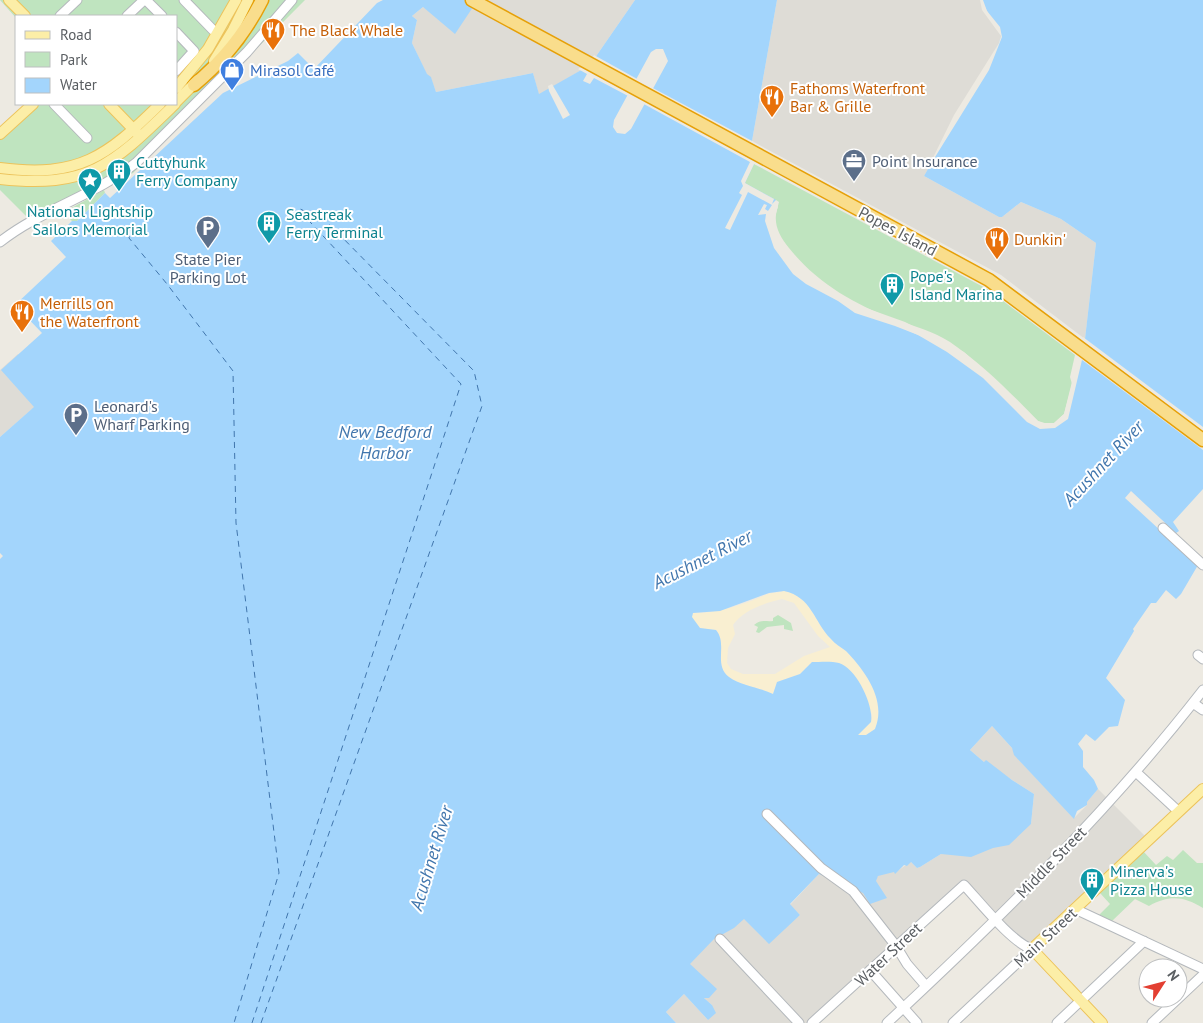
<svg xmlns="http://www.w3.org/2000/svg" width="1203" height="1023" font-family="'PT Sans',sans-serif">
<rect width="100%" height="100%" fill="#edeae2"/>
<!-- industrial -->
<path fill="#dedcd6" d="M480,0H635L590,65L539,95L533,73L436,92L431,78L427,75L412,43L417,20L412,16L423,7L429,11Z
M777,0H981L1001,36L999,43L987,69L924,176L999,217H1002L1021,202L1061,219L1096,243L1085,339L1001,275L752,141Z
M18,354L119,464L32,409L0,437V370Z
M992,726L1012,748L1019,760L1074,818L1087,805L1086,803L1098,789L1148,839L1032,949L1024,947L964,885L812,1023H676L666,1012L684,994L708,1020L712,1005L704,998L708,982L690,966L655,890L745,918L766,941L800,915L790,905L819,874L875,880L878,876L871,865L896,872L919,856L911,862L917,868L920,867L941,854L1031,824L1034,794L984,762L970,750Z"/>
<!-- green -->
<path fill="#bfe4bf" d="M0,0H305L133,173C101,193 67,206 35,225L0,190V137L38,104H176V16L16,18Z
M754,164L987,289L1075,355L1070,377L1072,384L1064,414L1054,423L1048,424L1038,421C1011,393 982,364 950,342C933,331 913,326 894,319C853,304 816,282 789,248C779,236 772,222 778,207L774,199L744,183Z
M104,190L105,193L77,221H72L66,215V211Z
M778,615L791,623L793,631L784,629V625L767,627L759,633L756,632L758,627L754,625C761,619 766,622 773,621V618Z
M1183,850L1197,863H1203V908C1183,896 1169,895 1149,906L1135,899L1112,921L1099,915L1110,904L1100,893L1143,851L1156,865L1167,856L1173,860Z"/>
<!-- sand -->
<path fill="#f9efd1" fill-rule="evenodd" d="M784,591C812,597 814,622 831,639C835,644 841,647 846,651C865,671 887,700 875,729L866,735H857L871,722L872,714L839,663L812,662L800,674L777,682L773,694C759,687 741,686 729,677C713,665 728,644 716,630L700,628L691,617L693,613C720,613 744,604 768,594C773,592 779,593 784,591ZM782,599L794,603L818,636L830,647L804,656L775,674H743L731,669L727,663L728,648L735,634L733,625C743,610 765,603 782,599Z"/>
<!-- water -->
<path fill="#a3d5fc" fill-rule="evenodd" d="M383,0H480L477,1L455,34L423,7L412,16L417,20L412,43L427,74L431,77L436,92L533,73L539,94L590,65L635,0H777L752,141L743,157L754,164L745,183L776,200L772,215L774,237L807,276L863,310L969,358L1037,423L1050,426L1064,418L1085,339L1096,243L1061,219L1021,202L1002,217H999L924,176L999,43L1001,36L981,0H1203V489L1173,522L1179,531L1176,533L1131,491L1125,498L1198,565L1181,594L1176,599L1166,590L1156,603H1151L1133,629L1134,631L1106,678L1125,700L1118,726L1109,727L1095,741L1086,734L1078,744L1083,751V767L1094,780L1098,789L1087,802V805L1077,811L1074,819L1014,755L1012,748L992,726L970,750L984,762L986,760L1012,780L1034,794L1031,824L1009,845L993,848L971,857L941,854L920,867L917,868L911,862L907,866L904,865L895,874L894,872L878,876L876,881L887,898L870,904L863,893L819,874L790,904L800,915L769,944L744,919L734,928L714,939L690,964L717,989L709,998H704L712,1005L716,1013L708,1020L684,994L666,1012L676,1023H0V559L3,556L0,553V437L34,407L1,370L42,333L15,305L66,257L51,241L72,221H77L105,193L110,198L223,93L288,61L298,53L314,69L377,3ZM656,49H663L668,61L631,129L625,134L617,133L613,127L614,120L651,52ZM784,591C812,597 814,622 831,639C835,644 841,647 846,651C865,671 887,700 875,729L866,735H858L871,722C874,705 856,668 839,663C832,661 820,662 812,662L800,674L777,682L773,694C759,687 741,686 729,677C713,665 728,644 716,630L700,628L692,617L693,613L720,611L769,593Z"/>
<!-- pier -->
<path fill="#edeae2" d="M980,0H983L987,11L1000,27L1002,37L989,70L927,170L954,115L999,43L1001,36L982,10Z
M594,55L639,80L630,97L594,78L590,84L583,81L587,74L578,69L589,63Z
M552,84L570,115L563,119L549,91L548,86Z
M651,87L754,142L746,156L757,164H754L745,183L774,199L772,204L776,200L779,202L774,221L777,236L795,261L824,284L855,304L905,322L964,352L1038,421L1043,423H1054L1064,414L1083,337L1203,427V450L1082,360L1068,419L1055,428L1040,429L1027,422L983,378L947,352L918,335L895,326L855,313L838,301L806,284L793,274L774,248L765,221L766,214L758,215L764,204L767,205L765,209L768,211L772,205L748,192L730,230L725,228L742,195L739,193L743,186L741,181L750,162L642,103Z"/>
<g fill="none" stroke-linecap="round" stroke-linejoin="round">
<!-- ferry -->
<path stroke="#4176ad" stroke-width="1" stroke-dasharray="6 5" stroke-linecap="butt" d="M131,225L129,238L167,284L233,371L236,523L279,873L234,1023
M252,1023L461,384L298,209
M261,1023L482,406L474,371L326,221L298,208"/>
<defs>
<path id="minor" d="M146,0L162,16
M184,0L213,30
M60,16L77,0
M127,16L144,0
M176,32L194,51L176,71
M54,104L87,138
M0,242C42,209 96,195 137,162L247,52L292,0
M1163,528L1203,565
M1198,655L1203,659
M1193,703L1203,710
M1137,773L1178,811
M767,814L821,868L853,891L896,946L907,964L926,986
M1075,909L1203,969
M720,939L799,1023
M870,970L917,1023
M812,1023L964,885C979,901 1012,943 1032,949
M887,1023C999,919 1109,811 1203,690
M953,1023L1032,949
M1057,1023L1144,941
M1152,1023L1203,975"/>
<path id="major" d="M9,0L25,16
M214,61L233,30L248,0
M176,88L208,49L236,0
M176,102L198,80
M109,104L138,134
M0,134L33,104
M0,168C79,178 106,157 160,104
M0,179C90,189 114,163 175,104
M1102,1023L1032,949L1203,789"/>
<path id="highway" d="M472,0L989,280L1203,440
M194,85C223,61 245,34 262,0"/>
</defs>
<!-- minor casing -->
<use href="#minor" stroke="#b4b8bc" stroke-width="11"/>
<!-- major casing -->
<use href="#major" stroke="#ecc35b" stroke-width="12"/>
<!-- highway casing -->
<use href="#highway" stroke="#e6a008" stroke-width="15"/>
<!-- minor -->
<use href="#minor" stroke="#fff" stroke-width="9"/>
<!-- major -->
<use href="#major" stroke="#fceea7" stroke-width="10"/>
<!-- highway -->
<use href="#highway" stroke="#f9dd8c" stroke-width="12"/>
</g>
<!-- icons -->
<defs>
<symbol id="restaurant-pin" viewBox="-11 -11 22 30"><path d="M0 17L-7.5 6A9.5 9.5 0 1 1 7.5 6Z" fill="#e8710a" stroke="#fff"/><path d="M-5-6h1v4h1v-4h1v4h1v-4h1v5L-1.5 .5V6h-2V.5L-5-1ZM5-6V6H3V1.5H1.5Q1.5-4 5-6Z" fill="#fff"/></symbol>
<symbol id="shop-pin" viewBox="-11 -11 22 30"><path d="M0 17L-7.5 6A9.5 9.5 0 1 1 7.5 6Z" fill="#3f7fe0" stroke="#fff"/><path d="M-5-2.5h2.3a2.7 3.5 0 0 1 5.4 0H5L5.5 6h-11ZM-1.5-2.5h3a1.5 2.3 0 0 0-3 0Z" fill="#fff"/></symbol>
<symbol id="office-pin" viewBox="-11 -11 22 30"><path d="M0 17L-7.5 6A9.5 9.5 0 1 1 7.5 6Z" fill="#5c6f8a" stroke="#fff"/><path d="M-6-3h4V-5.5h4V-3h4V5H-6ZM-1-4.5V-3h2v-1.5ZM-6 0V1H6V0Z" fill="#fff"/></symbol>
<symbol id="building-pin" viewBox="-11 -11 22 30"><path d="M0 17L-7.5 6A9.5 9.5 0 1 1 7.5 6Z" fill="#0f9aa8" stroke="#fff"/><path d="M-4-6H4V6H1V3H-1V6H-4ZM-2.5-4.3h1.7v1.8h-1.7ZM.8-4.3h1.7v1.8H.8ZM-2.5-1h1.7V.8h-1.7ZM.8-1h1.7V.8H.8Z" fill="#fff"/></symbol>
<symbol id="sight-pin" viewBox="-11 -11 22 30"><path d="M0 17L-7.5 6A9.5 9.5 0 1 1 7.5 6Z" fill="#0f9aa8" stroke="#fff"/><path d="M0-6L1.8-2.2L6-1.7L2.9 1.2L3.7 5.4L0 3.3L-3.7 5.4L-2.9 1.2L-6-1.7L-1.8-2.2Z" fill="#fff"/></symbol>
<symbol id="parking-pin" viewBox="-11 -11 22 30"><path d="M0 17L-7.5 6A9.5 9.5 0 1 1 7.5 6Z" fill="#5c6f8a" stroke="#fff"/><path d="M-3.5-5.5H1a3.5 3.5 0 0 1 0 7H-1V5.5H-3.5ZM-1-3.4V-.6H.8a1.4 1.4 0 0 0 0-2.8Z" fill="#fff"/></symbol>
</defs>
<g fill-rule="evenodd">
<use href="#restaurant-pin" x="259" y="16" width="28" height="38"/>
<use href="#shop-pin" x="218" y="56" width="28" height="38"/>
<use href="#restaurant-pin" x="758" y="83" width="28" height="38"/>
<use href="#office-pin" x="840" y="147" width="28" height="38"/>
<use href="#building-pin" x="105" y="157" width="28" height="38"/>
<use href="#sight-pin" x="76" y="166" width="28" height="38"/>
<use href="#building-pin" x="255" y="209" width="28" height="38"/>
<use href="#parking-pin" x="194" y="214" width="28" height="38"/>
<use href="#restaurant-pin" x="983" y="225" width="28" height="38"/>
<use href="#building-pin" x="878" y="271" width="28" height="38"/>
<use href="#restaurant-pin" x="8" y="298" width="28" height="38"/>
<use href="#parking-pin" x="62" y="401" width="28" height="38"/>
<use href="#building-pin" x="1078" y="866" width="28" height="38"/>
</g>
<g text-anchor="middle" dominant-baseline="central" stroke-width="4" stroke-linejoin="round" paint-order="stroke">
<!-- food labels -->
<g font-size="16" fill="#c56008" stroke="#fff" text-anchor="start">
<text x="290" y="30">The Black Whale</text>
<text x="790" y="88">Fathoms Waterfront<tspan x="790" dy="18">Bar &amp; Grille</tspan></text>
<text x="1014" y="239">Dunkin'</text>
<text x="40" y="303">Merrills on<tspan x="40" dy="18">the Waterfront</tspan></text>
</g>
<!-- shop labels -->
<g font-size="16" fill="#366cbe" stroke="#fff" text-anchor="start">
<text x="250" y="70">Mirasol Café</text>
</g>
<!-- service labels -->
<g font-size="16" fill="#4e5e75" stroke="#fff" text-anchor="start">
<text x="872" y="161">Point Insurance</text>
<text x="208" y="259" text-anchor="middle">State Pier<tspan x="208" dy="18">Parking Lot</tspan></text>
<text x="94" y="406">Leonard's<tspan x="94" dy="18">Wharf Parking</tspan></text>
</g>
<!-- culture labels -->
<g font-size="16" fill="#0d838f" stroke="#fff" text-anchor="start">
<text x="136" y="162">Cuttyhunk<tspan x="136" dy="18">Ferry Company</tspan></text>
<text x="90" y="211" text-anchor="middle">National Lightship<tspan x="90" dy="18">Sailors Memorial</tspan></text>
<text x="286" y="214">Seastreak<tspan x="286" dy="18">Ferry Terminal</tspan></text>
<text x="910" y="276">Pope's<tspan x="910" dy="18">Island Marina</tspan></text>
<text x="1110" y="871">Minerva's<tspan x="1110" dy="18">Pizza House</tspan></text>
</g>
<!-- street labels -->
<g font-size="16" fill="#5a5e62" stroke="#fff">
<text transform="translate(898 231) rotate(28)">Popes Island</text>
<text transform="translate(1051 862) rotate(-46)">Middle Street</text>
<text transform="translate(1045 937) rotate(-43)">Main Street</text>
<text transform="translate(888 954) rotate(-43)">Water Street</text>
</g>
<!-- water labels -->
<g font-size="18" font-style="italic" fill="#4176ad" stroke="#fff">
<text x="385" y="431">New Bedford<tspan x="385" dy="21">Harbor</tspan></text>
<text transform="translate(1103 463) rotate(-47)">Acushnet River</text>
<text transform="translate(702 559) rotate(-27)">Acushnet River</text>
<text transform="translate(431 858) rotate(-73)">Acushnet River</text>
</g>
</g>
<!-- legend -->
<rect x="15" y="15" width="162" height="90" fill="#ffffff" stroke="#bdbfc0"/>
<rect x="25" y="31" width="25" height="8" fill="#fceea7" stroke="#bdbfc0"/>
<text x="60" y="40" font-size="15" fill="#5a5e62">Road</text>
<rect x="25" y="52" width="25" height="15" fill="#bfe4bf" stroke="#bdbfc0"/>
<text x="60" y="65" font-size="15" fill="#5a5e62">Park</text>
<rect x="25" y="78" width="25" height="15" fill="#a3d5fc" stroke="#bdbfc0"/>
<text x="60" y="90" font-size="15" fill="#5a5e62">Water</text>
<!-- north arrow -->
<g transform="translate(1163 983) rotate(54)"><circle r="24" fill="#ffffff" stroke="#bdbfc0"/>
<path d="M0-4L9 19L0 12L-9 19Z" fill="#e33f32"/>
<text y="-8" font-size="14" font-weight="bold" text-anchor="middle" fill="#5a5e62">N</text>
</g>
</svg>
